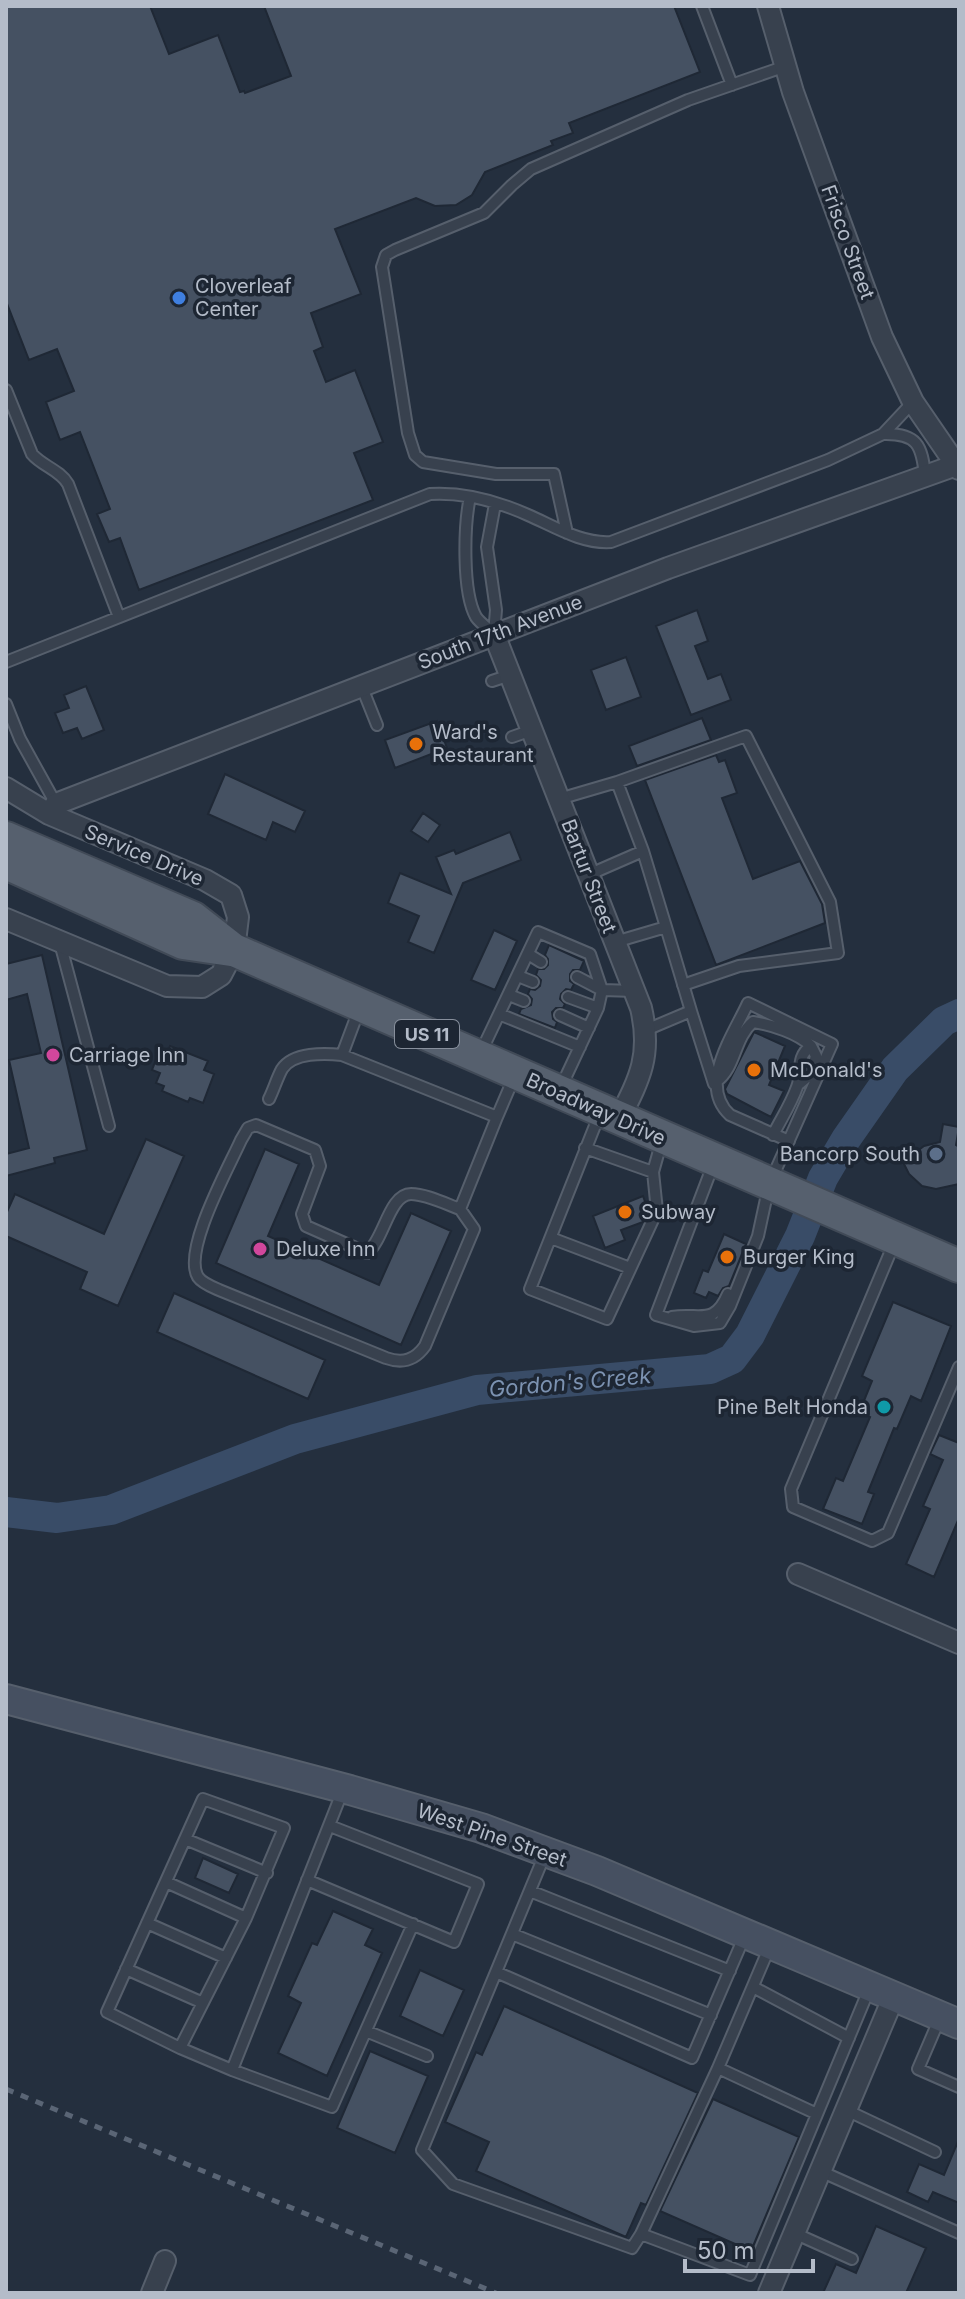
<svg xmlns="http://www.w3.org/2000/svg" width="965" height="2299" font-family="Inter,sans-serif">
<rect width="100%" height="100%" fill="#242f3e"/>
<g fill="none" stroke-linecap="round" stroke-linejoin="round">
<!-- river -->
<path stroke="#394c67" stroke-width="30" d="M6,1512L57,1518L111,1510L295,1439L477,1390L710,1369L732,1359L750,1335L800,1236L823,1178L846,1139L895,1069L944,1021L959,1014"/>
</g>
<!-- building -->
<path fill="#455162" stroke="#1f2835" stroke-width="2" d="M6,6H150L169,54L218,35L240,92L244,91L245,93L291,76L264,6H674L700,72L569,123L573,133L551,141L553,145L485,172L472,195L456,205L435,206L416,198L335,229L361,294L311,313L323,347L314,351L326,382L355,370L383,442L354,453L373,500L139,590L120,538L109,542L97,514L110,509L80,432L60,440L46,402L74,391L57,349L29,360L6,301Z
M697,610L708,641L695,646L708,679L721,674L731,700L691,715L656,626Z
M626,657L641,697L606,710L591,670Z
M86,686L104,730L82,739L77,728L63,733L55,713L69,708L64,695Z
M702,718L711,740L637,766L629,746Z
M437,721L447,748L395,768L385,740Z
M716,755L719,762L725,760L737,793L722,798L753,879L800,861L822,904L825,923L716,965L645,780Z
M225,774L305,811L295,832L273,822L266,840L208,814Z
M423,813L440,825L428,842L411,831Z
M510,832L521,860L463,883L434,953L408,942L419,916L388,903L400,873L451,894L436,857L454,850L456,854Z
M494,930L517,941L495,990L471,980Z
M549,945L584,961L580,970H573L570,974V981L574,984L571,990L566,989L561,994L560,999L565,1004L563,1008H556L552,1012L553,1019L557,1022L555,1028L519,1014L521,1009L531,1005L532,999L528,994L530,989L535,990L540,986L541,980L536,975L538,969H544L548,965V959L545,955Z
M42,955L87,1150L54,1158L55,1163L6,1176V1154L29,1148L9,1060L41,1053L27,994L6,1000V964Z
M754,1032L785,1046L769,1085L784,1091L771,1117L727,1094L725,1089Z
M170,1046L208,1061L204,1070L214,1074L203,1103L190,1098L188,1102L162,1091L164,1086L156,1083L160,1073L152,1070L159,1052L167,1055Z
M943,1124L959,1127L956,1145L959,1147V1184L936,1189L922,1186L909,1174L903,1162L924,1146L940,1142Z
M146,1139L184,1156L118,1306L80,1289L87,1272L6,1236V1214L15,1194L104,1234Z
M265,1149L299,1164L268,1236L379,1285L411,1213L451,1231L401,1345L216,1263Z
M643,1196L648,1210L643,1222L621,1230L625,1240L605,1248L593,1216Z
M724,1234L746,1244L729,1286L723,1288L718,1296L709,1292L706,1298L694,1293L703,1270L708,1272Z
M174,1293L325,1360L308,1399L157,1332Z
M893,1302L951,1326L921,1401L911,1396L897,1429L894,1428L868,1492L874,1494L862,1524L823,1509L836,1478L843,1481L870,1417L859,1413L872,1381L862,1376Z
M939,1435L959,1443V1518L934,1577L906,1564L930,1509L923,1506L943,1460L930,1454Z
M203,1858L238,1874L229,1893L195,1878Z
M333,1911L373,1929L365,1945L382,1953L327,2076L278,2053L301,2003L288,1996L312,1943L317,1945Z
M420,1970L464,1990L443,2036L400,2016Z
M504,2006L698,2093L646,2205L641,2203L626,2237L476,2171L489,2142L445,2122L476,2052L482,2055Z
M370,2051L428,2076L395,2153L337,2128Z
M713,2099L799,2137L751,2251L660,2211Z
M959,2139V2203L933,2192L928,2202L907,2192L919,2164L944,2175Z
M876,2226L926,2248L906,2293H823L836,2264L856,2273Z"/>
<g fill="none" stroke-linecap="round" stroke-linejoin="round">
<defs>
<path id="lane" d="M702,6L732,85
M6,390L32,454C42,466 60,470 68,484L119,617
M883,434C917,433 922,445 925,476
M470,497C464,525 462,592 476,617C480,623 489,629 494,634
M567,533L554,474H496L423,462L415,455L408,433L382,267L386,255L395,250L484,213L512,185L531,169L688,100L786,66
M494,634L496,610L487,547L495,504
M6,662L430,494C463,492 499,502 528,515C554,526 581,544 611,542L828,460L883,434L913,402
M492,681L510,675
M361,685L377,725
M6,704L20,739L56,804
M512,737L532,730
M617,782L746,736L830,902L838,953L739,966L683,985
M559,799L617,782L643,851L666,927
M588,875L643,851
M615,942L666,927L691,1011
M60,943L109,1126
M528,954L541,962
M518,976L533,982
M509,995L524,1001
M568,997L598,1008
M499,1014L580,1047
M560,1015L589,1028
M646,1030L691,1011L714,1084
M480,1054L538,932L590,954L602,990L635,991
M342,1055L360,1007
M717,1081C736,1067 734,1038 753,1022C772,1025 798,1033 811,1046C795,1057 803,1073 797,1087C791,1104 781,1119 773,1135
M799,1084L811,1074L816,1056L811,1046
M561,1087L598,1008L602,990L577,977
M269,1099C274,1089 277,1078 282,1069C293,1052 325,1053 342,1055L497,1117L515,1075
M600,1113L530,1289L607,1319L657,1211L653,1172L662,1140
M585,1148L653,1172
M713,1165L656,1315L694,1326L720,1323L730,1306L758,1236L769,1185L832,1044L748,1003C734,1034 697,1085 730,1115L789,1141
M460,1209C446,1204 426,1194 411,1194C389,1194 384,1240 367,1253L306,1226L302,1214L320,1166L315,1150L256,1125L248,1128L241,1140C229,1167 182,1251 198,1277C202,1283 212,1287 219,1290L386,1358C403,1364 415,1360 425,1346L474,1229L460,1209L497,1117
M551,1238L630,1268
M895,1241L791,1489L793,1507L872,1541L888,1533L959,1367
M672,1317C699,1312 714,1327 728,1294
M185,1839L267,1873
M545,1854L422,2150L453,2184L632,2248L641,2234L750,2275L870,1987
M307,1880L454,1942L478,1884L330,1826
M166,1882L246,1918
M530,1891L730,1971
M147,1923L226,1958
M512,1934L711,2015
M770,1946L718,2068L817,2114
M126,1969L203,2003
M496,1972L692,2058L745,1935
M753,1987L849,2038
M939,2020L918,2069L959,2087
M366,2031L427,2056
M180,2048L246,1918L284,1828L203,1799L107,2012L180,2048L232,2070L343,1790
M232,2070L332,2107L413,1924
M846,2110L935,2152
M820,2171L959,2233
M794,2233L852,2259
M641,2234L718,2068"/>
<path id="street" d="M768,6L793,92L882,337L913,402L959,469
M494,634L641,1008C652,1055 640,1078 619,1119
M6,788L49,814L205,880L231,895L238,917L234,950L221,975L202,987L167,986L6,919
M49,814L56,804L668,568L959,464
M798,1574L959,1643
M152,2293L165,2261
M769,2293L894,1996"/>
<path id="secondary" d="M6,1699L350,1790L481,1828L597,1871L959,2024"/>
<path id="primary" d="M6,838L193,918L234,950L959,1266
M6,863L183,943L231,950"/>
</defs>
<!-- lane casing -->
<use href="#lane" stroke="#565f6c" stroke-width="14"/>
<!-- street casing -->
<use href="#street" stroke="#565f6c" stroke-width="24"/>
<!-- secondary casing -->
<use href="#secondary" stroke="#565f6c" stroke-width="32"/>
<!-- primary casing -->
<use href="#primary" stroke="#414a57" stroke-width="36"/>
<!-- lane -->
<use href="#lane" stroke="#38414e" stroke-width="10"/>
<!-- street -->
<use href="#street" stroke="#38414e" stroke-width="20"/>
<!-- secondary -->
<use href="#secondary" stroke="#465061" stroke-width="28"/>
<!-- primary -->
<use href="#primary" stroke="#56606e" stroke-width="32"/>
<!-- rail -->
<path stroke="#5a6575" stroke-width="5" stroke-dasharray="8 8" stroke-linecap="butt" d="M6,2089L496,2293"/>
</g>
<!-- markers -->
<circle fill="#3f7fe0" stroke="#1d2633" stroke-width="3" cx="179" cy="298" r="8"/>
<g fill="#e8710a" stroke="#1d2633" stroke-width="3">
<circle cx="416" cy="744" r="8"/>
<circle cx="754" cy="1070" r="8"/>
<circle cx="625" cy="1212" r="8"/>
<circle cx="727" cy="1257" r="8"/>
</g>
<g fill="#d1479c" stroke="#1d2633" stroke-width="3">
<circle cx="53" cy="1055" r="8"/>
<circle cx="260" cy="1249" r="8"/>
</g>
<circle fill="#5c6f8a" stroke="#1d2633" stroke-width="3" cx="936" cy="1154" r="8"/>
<circle fill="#0f9aa8" stroke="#1d2633" stroke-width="3" cx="884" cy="1407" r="8"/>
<g text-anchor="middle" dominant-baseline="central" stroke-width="7" stroke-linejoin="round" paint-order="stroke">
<!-- shield labels -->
<rect fill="#1d2633" stroke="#878f9c" stroke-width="2" x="395" y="1020" width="64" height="28" rx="6"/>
<g font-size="18" font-weight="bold" fill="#b4bcc9">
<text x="427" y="1034">US 11</text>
</g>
<!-- street labels -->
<g font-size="20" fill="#b4bcc9" stroke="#1d2633">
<text transform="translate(848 242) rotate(70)">Frisco Street</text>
<text transform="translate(500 632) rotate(-21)">South 17th Avenue</text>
<text transform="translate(144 855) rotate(23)">Service Drive</text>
<text transform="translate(589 876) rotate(69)">Bartur Street</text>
<text transform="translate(596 1109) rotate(24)">Broadway Drive</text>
<text transform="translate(492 1835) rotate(19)">West Pine Street</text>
</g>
<!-- poi labels -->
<g font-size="20" fill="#b4bcc9" stroke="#1d2633" text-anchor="start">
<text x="195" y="286">Cloverleaf<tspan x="195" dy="23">Center</tspan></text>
<text x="432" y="732">Ward's<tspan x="432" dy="23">Restaurant</tspan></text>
<text x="69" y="1055">Carriage Inn</text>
<text x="770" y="1070">McDonald's</text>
<text x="920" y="1154" text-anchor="end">Bancorp South</text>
<text x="641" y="1212">Subway</text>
<text x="276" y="1249">Deluxe Inn</text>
<text x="743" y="1257">Burger King</text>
<text x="868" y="1407" text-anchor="end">Pine Belt Honda</text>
</g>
<!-- water labels -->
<g font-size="22" font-style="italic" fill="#7c92b1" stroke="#1d2633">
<text transform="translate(570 1382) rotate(-5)">Gordon's Creek</text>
</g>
</g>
<!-- border -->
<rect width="965" height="2299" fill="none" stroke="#b4bcc9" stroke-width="16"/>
<!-- scale -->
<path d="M685 2259v12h128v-12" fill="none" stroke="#b4bcc9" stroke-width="4"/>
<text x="697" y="2259" font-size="24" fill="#b4bcc9" stroke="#1d2633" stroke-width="6" paint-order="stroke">50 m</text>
</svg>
